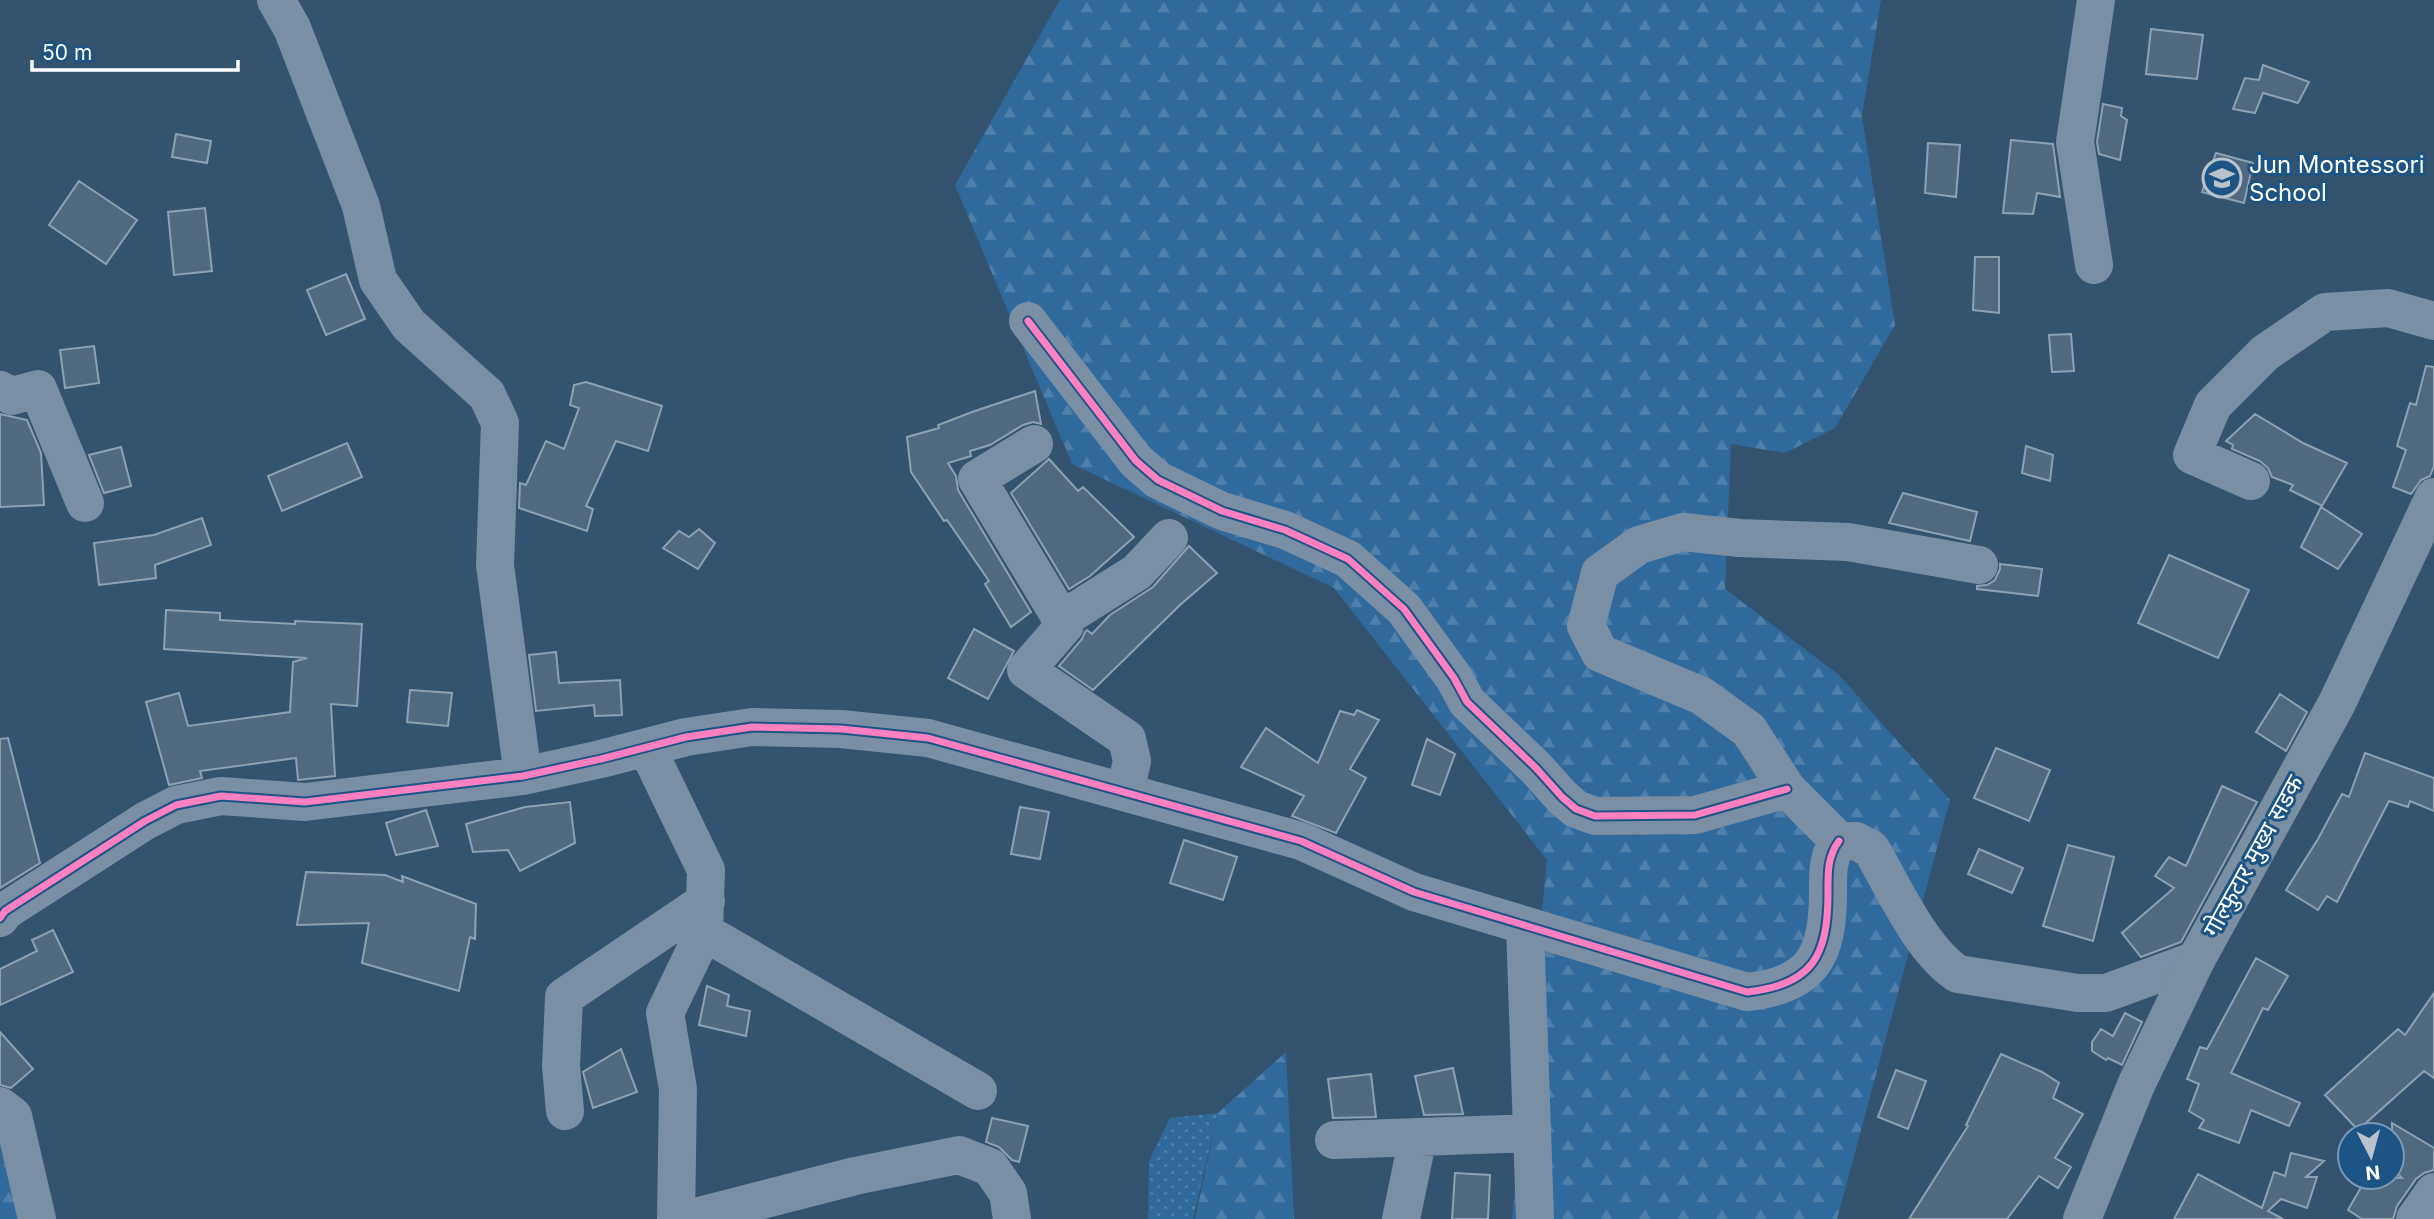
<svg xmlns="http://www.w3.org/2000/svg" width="2434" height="1219" font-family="Inter,'Noto Sans Devanagari',sans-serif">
<defs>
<pattern id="forest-firs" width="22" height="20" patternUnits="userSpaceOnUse" patternTransform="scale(1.75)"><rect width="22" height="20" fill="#306a9d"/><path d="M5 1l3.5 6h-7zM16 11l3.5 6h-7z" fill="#4f80ac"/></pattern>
<pattern id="park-dots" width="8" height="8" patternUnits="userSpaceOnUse" patternTransform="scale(1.75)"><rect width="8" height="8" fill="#306a9d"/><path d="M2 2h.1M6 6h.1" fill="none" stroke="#4f80ac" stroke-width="1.8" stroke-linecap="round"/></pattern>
</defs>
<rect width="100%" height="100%" fill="#34536e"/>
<!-- forest -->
<path fill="url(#forest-firs)" d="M1060,0H1881L1862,116L1895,325L1835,428L1785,453L1731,444L1725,589L1839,675L1950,800L1837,1219H1512L1547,860L1334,588L1072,464L955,185Z
M1286,1052L1294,1219H1195L1218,1113Z
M0,1146L20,1219H0Z"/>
<!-- park -->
<path fill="url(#park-dots)" d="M1218,1113L1193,1219H1148L1149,1161L1170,1118Z"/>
<!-- building -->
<path fill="#50697e" stroke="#8ea1b1" stroke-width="2" d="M2151,29L2203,35L2197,79L2146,74Z
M2263,65L2309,82L2298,103L2263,93L2255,113L2233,109L2245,78L2259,80Z
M2103,104L2122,108L2121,116L2127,120L2120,160L2099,154L2097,142Z
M176,134L211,141L207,163L172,157Z
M2011,140L2053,144L2060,197L2037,193L2033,214L2003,213Z
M1928,143L1960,145L1956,197L1925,193Z
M2216,153L2253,163L2244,203L2202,192Z
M79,181L137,220L106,264L49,225Z
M205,208L212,271L174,275L168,212Z
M1975,257H1999V313L1973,310Z
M346,274L365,319L326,335L307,290Z
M2071,334L2074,371L2052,372L2049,335Z
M94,346L99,383L65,388L60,350Z
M2426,366L2434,367V466L2430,476L2421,480L2411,494L2393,487L2406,450L2397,446L2410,403L2416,405Z
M586,382L662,406L648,451L616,441L586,506L593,509L587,531L519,508L520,483L526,485L546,441L564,449L579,408L570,405L574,385Z
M1035,391L1041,424L1033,422L1023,425L990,445L970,451L971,456L948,463L956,476L958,490L1031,612L1011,627L985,584L989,581L947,520L944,521L911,472L907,437L939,428L938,425L972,412Z
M0,414L27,420L41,453L44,505L0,507Z
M2255,414L2303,443L2347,463L2322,506L2290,490L2293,485L2272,477L2268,468L2260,461L2232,449L2233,445L2226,441Z
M347,443L362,477L282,511L268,476Z
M2026,446L2053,455L2050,481L2022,473Z
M121,447L131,486L104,493L89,455Z
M1049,459L1078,491L1083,487L1134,537L1090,576L1069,589L1011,493Z
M1903,493L1977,512L1970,541L1889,523Z
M2321,507L2362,534L2338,569L2301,547Z
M202,518L211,545L155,565L156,578L99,585L94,543L154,535Z
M699,529L715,543L698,569L663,548L679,531L689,537Z
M1189,546L1217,573L1180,605L1093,690L1059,666L1082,639L1085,632L1087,630L1092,634L1110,615L1153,587Z
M2169,555L2249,590L2218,658L2138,623Z
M2000,564L2042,569L2038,596L1977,589V586L1987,585L1995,580L2000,569Z
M166,610L220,613V620L295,624V621L362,624L357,706L331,704L335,776L298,780L296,758L200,771L202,778L169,785L146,702L179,693L188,726L290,712L293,662L307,658L164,649Z
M974,629L1014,651L988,699L948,678Z
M556,652L559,683L620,680L622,715L595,716L594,705L536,711L529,655Z
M410,690L452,693L448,726L407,722Z
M2280,694L2307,712L2286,751L2256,732Z
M1357,710L1379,720L1350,769L1366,778L1336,833L1292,816L1304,796L1241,767L1266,728L1318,763L1340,711L1354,715Z
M8,738L40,863L0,888V739Z
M1427,739L1455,754L1440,795L1412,785Z
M1996,748L2050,770L2029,821L1974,798Z
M2365,753L2434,778V811L2410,801L2408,807L2389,801L2337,902L2327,896L2318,910L2286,890L2318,839L2342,794L2349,797Z
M2222,786L2257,802L2250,815L2181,942L2141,957L2122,933L2174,888L2155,876L2169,857L2186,866Z
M570,802L575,843L520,871L508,850L473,852L466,824L525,807Z
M1020,807L1049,812L1040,859L1011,854Z
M426,810L438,846L396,855L386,823Z
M1184,840L1237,857L1223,900L1170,883Z
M2068,845L2114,857L2093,941L2043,926Z
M1979,849L2023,868L2012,893L1968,874Z
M306,872L385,875L403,882L402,876L476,904L475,939L470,937L459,991L362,963L369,923L297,925Z
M53,930L73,972L0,1005V969L37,951L32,940Z
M2256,958L2288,976L2268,1010L2263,1008L2231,1073L2300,1103L2289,1126L2251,1110L2239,1143L2199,1128L2204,1120L2189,1111L2199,1084L2187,1079L2200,1047L2207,1049Z
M707,986L729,995L727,1006L750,1011L746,1036L699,1025Z
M2434,993V1078L2424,1071L2358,1130L2325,1095L2398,1029L2405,1035Z
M2125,1013L2142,1022L2122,1065L2108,1058L2106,1060L2092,1051V1042L2101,1029L2113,1036Z
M0,1032L33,1069L11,1088L0,1085Z
M621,1049L637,1092L593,1108L583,1072Z
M2001,1054L2042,1072L2059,1083L2053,1098L2083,1114L2055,1158L2071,1167L2058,1188L2039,1176L2007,1219H1909L1968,1126L1966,1125Z
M1453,1068L1463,1114L1424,1115L1415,1076Z
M1896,1070L1926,1081L1908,1129L1878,1117Z
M1371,1074L1376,1117L1333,1118L1328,1079Z
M992,1118L1028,1126L1019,1162L1012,1160L999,1147L986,1142Z
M2392,1123L2434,1148V1170L2424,1173L2416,1179L2397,1206L2393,1219H2362L2348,1210L2367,1177L2402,1178L2392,1168Z
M2291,1153L2324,1161L2306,1177H2317L2307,1208L2281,1199L2268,1211L2283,1219H2174L2198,1174L2262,1208L2274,1172L2285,1176Z
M1455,1173L1490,1175L1488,1219H1452Z"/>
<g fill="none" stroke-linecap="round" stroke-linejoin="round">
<!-- minor -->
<path stroke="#7a8fa4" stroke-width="38" d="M276,0L292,28L361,206L378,280L409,325L487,395L500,423L495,565L523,776
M2094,265L2075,142L2096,0
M1028,321L1136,461L1158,480L1222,511L1285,530L1348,559L1404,609L1454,678L1467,702L1536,768L1562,797L1576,809L1595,816L1695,815L1787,789
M0,390L12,396L38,389L85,503
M1034,444L977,479L1065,625L1026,670L1127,739L1132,761L1125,792
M2251,481L2192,455L2213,405L2265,353L2325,312L2388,308L2434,321
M1061,620L1137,572L1169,538
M647,748L706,870L704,932L978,1091
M1839,841L1787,789L1749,730L1702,696L1600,653L1586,626L1600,573L1639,545L1683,532L1740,538L1848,542L1979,565
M1839,841H1856L1871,849C1894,888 1921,950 1958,974L2078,993H2106L2196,960
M0,918L5,911L145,821L176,805L221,796L305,802L523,776L601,759L686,737L752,727L841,729L928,738L1301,841L1414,892L1747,992C1813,985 1828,955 1828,893C1828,874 1827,857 1839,841
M1525,926L1535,1219
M0,1106L13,1116L37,1219
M565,1111L561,1066L564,997L706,901
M1334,1140L1532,1133
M676,1219L678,1089L665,1013L704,932
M688,1219L855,1176L959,1155L990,1167L1008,1193L1012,1219
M1401,1219L1418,1137
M2415,1219L2434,1192"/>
<!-- major -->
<path stroke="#7a8fa1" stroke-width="38" d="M2082,1219L2136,1085L2196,960L2337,703L2434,497"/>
<defs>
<path id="cycleway" d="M1028,321L1136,461L1158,480L1222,511L1285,530L1348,559L1404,609L1454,678L1467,702L1536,768L1562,797L1576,809L1595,816L1695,815L1787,789
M0,918L5,911L145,821L176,805L221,796L305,802L523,776L601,759L686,737L752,727L841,729L928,738L1301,841L1414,892L1747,992C1813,985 1828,955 1828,893C1828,874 1827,857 1839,841"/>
</defs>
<!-- cycleway casing -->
<use href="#cycleway" stroke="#1c5486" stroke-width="11"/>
<!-- cycleway -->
<use href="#cycleway" stroke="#ff80c0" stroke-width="7"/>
</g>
<!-- icons -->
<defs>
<symbol id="school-ring" viewBox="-11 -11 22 22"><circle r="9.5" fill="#1c5486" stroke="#b8c3cc" stroke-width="1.5"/><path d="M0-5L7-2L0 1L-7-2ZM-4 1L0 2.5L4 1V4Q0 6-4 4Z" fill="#b8c3cc"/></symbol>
</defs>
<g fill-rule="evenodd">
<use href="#school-ring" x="2200" y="156" width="44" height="44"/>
</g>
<g text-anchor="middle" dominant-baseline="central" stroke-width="6" stroke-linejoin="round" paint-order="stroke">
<!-- poi labels -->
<g font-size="24" fill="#fff" stroke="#1c5486" text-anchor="start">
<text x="2249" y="164">Jun Montessori<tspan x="2249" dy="28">School</tspan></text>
</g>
<!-- street labels -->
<g font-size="24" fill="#fff" stroke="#1c5486">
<text transform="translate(2253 856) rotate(-61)">गोल्फुटार मुख्य सडक</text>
</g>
</g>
<!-- north arrow -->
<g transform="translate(2371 1156) rotate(174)"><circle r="33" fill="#1c5486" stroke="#7798b6" stroke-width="2"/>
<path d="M0-5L12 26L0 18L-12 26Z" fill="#b8c3cc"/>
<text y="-10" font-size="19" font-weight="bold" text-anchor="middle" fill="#ffffff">N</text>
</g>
<!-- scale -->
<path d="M32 60v10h206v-10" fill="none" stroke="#ffffff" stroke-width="3.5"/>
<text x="42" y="60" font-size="21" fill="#ffffff" stroke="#1c5486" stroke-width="5" paint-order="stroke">50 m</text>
</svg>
